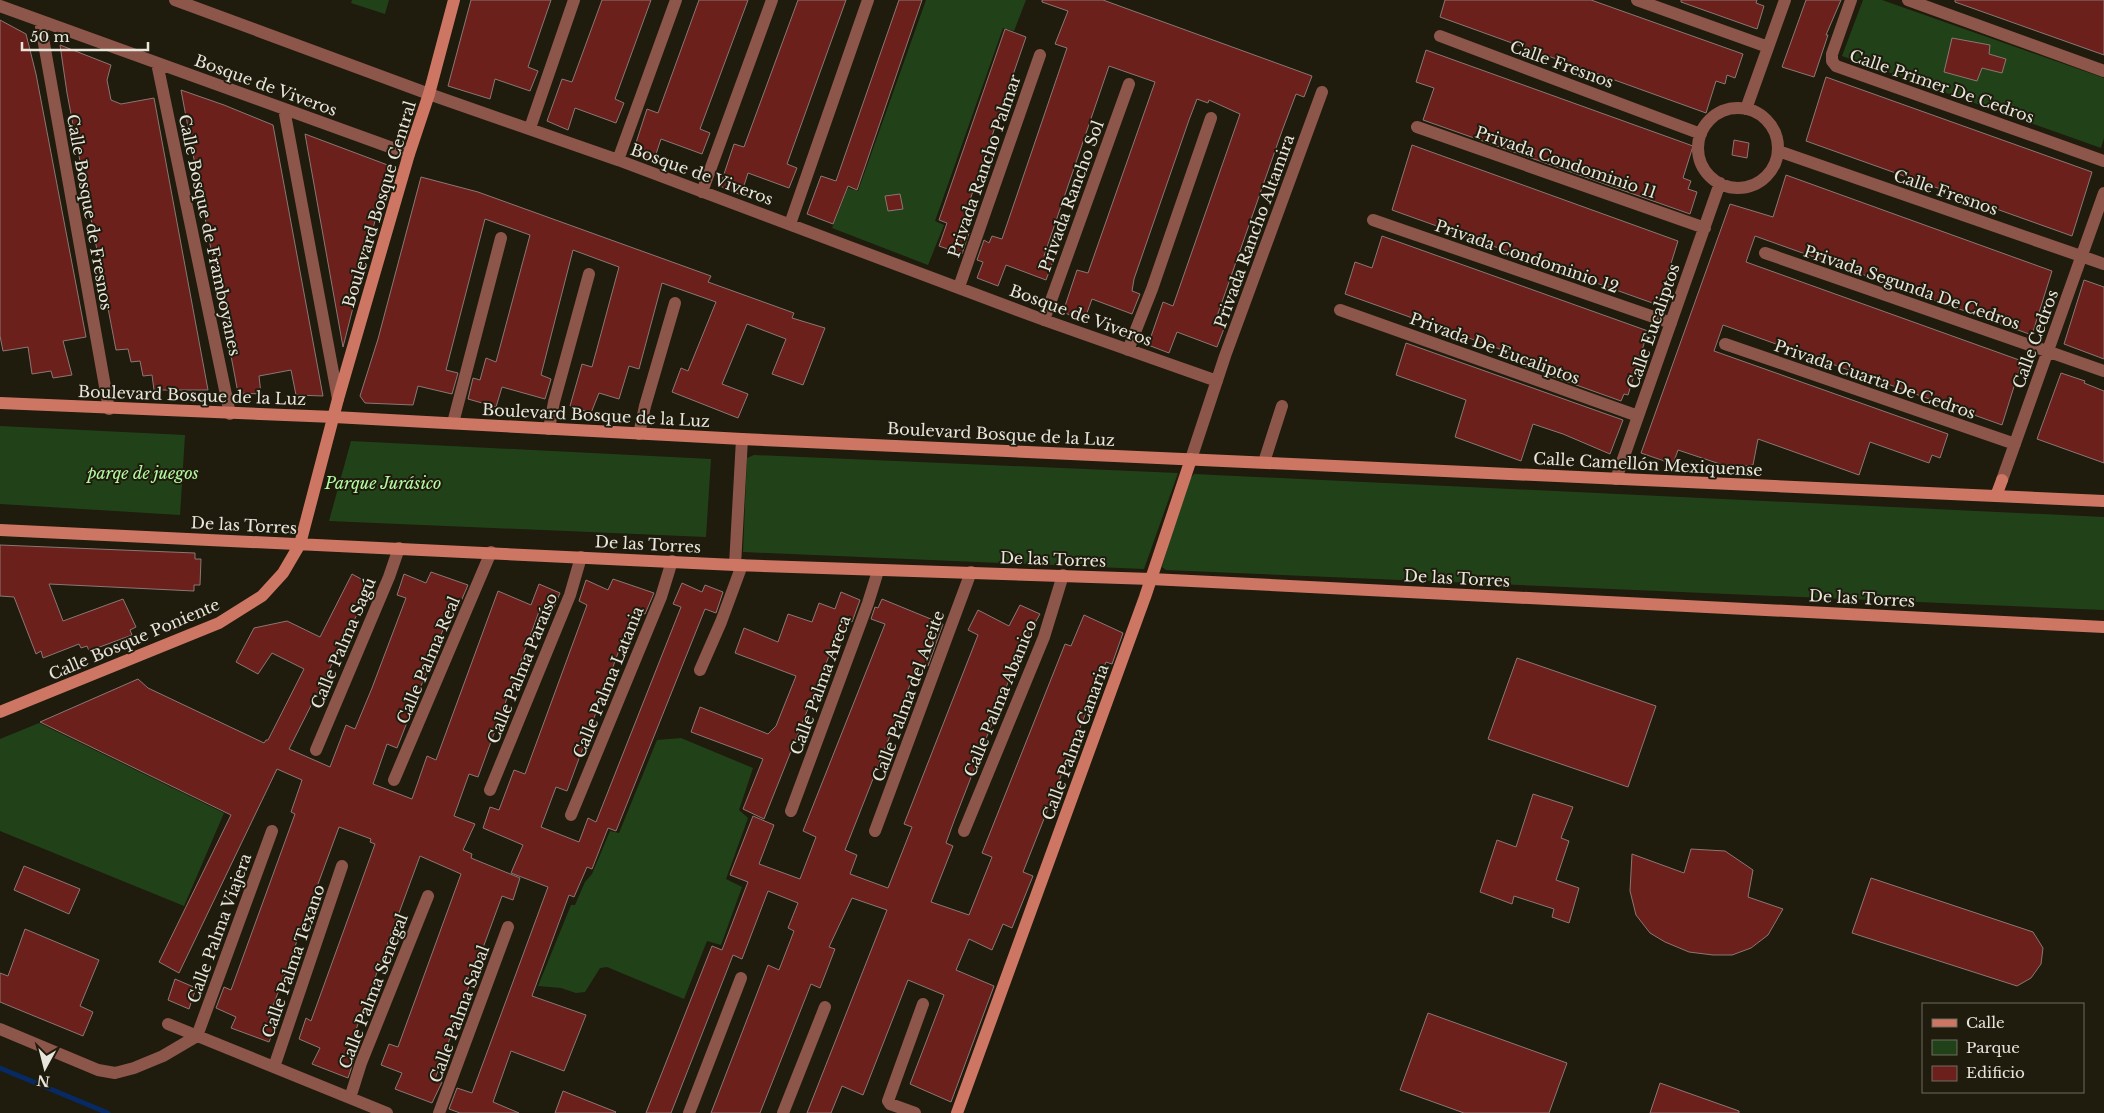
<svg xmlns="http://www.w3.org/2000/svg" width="2104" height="1113" font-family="'Libre Baskerville',serif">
<rect width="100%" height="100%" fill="#1f1b0d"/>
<!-- green -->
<path fill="#214219" d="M352,0H389L385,14L351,3Z
M926,0H1026L1014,31L1003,28L935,221L944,225L928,265L832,228L848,188L858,191Z
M1863,0H1882L2104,78V138L2101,148L1842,56Z
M0,426L185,435L180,515L0,504Z
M351,441L711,459L706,537L329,521Z
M754,455L1178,473L1144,569L743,552L747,458Z
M1194,474L2104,517V610L1166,570L1162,567L1187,482Z
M39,723L224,813L184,906L0,831V739Z
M681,738L753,768L739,810L748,818L726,879L742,887L721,945L707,941L684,999L607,967L600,968L585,992L576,993L561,988L538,986L571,905H575L585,882L592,874L610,831L619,833L657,740Z"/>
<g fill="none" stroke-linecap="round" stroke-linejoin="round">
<!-- stream -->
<path stroke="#072a63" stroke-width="5" d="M0,1068L108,1113"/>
</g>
<!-- building -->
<path fill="#6c201b" stroke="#8a7774" d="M471,0H551L528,67L538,71L530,91L495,79L490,99L448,86Z
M602,0H651L615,99L624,103L616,123L575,108L568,130L547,121L562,79L572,82Z
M699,0H748L700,129L710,133L702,154L661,139L654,160L633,152L647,109L658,113Z
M798,0H846L787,164L797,168L789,188L748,173L741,195L720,186L734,144L744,147Z
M899,0H922L857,190L848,186L833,224L807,214L821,176L836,181Z
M1042,0H1103L1312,76L1304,97L1296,94L1282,131L1215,322L1225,326L1217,347L1177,332L1169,353L1148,345L1163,302L1173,306L1240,114L1209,100L1208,103L1197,99L1189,120L1134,279L1132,291L1140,294L1132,314L1092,299L1084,321L1063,312L1077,270L1088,273L1155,82L1109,66L1044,256L1052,259V264L1046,280L1006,265L998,286L977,278L983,262L977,260L984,240L989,243L992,236L1002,239L1067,48L1055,44L1068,11L1042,2Z
M1445,0H1591L1743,54L1735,78L1727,75L1725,84L1716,81L1706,113L1440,17Z
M1681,0H1757L1756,3L1764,6L1757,29L1681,2Z
M1806,0H1841L1826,35H1828L1814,77L1782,67Z
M1955,0H2104V55L1955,2Z
M0,20L26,34L36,74L86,337L63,341L72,375L53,378L51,371L32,374L28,347L3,351L0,336Z
M1005,29L1026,37L960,229L969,233L962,254L939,246L947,223L939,220Z
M1952,38L1990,45L1989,54L2006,59L2002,73L1982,68L1977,81L1944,72Z
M60,45L111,65L107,80L111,100L121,104L154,98L208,390H154L152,375L143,376L140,361L131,362L128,349L116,350L67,93Z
M1426,50L1693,146L1683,178L1691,181L1688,189L1697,192L1690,214L1423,120L1434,88L1416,82Z
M1826,77L2092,172L2072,236L1806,141Z
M181,90L224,105L273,125L323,396L296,395L291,370L259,376L261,394L238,393Z
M305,134L393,167L382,202L380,201L343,347Z
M1734,140L1749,143L1747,158L1732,155Z
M1412,145L1678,241L1658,305L1392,210Z
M1786,175L2052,271L2032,335L1755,236L1746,262L2022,361L2002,425L1723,325L1714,351L1948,434L1940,458L1932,455L1929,463L1870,442L1859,475L1758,439L1753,465L1732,468L1678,450L1673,464L1641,453L1730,204L1773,217Z
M421,177L478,192L711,276L708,282L794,313L792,318L825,328L803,385L772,374L786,339L747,324L722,384L748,394L738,418L672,392L681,368L688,371L716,302L662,283L639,369L629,366L619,399L599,393L591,413L570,406L582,364L592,367L619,267L573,250L541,375L551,379L545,399L502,387L496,407L468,399L473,378L480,380L486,358L496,362L530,235L485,219L446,370L458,373L452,394L418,386L413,405L365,403L360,396L378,339Z
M900,194L903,209L888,211L885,196Z
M1382,236L1648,331L1628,395L1624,394L1621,401L1523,366L1525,358L1345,294L1355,262L1372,268Z
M2084,280L2104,287V359L2064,344Z
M1406,343L1623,420L1610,454L1563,434L1533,424L1521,461L1455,437L1466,400L1396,375Z
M2061,373L2085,381L2084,383L2104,391V463L2037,439Z
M0,545L195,553V559H201L200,585H194V591L49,584L63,621L123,599L136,627L130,630L132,635L89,651L87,646L81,648L79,644L43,658L41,651L36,654L14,597L0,596Z
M431,572L468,585L459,606L453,604L397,748L387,744L373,784L412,799L427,756L436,760L498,591L531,605L539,584L560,593L551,614L540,609L478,777L469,774L454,816L475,824L463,850L472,854L471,858L520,878L513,900L502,896L435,1079L442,1082L432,1103L395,1089L402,1073L381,1065L389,1044L398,1047L461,874L420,856L347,1054L355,1057L348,1078L312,1064L320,1048L299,1039L306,1018L311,1021L375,844L370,842L371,839L339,827L269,1017L277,1022L269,1042L231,1028L236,1017L216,1008L224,987L231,990L295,814L291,812L302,780L277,769L179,973L159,962L231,815L40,722L138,679L148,688L264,743L266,740H268L304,669L272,653L258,674L236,662L254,628L287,621L320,637L352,574L372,585L289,749L330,767L346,725L355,729L372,688L406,598L397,595L404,574L426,583Z
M613,579L654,593L645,614L634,610L567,791L556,787L541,827L579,842L588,818L596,822L681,607L673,604L682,583L702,592L705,585L723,592L716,613L705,609L616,831L608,828L592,869L587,867L574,897L569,895L533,993L532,996L586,1015L564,1071L511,1051L493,1102L519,1113H460L449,1109L457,1088L472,1093L548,887L511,873L523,845L483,828L490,807L499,810L514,770L525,774L587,605L579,601L586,580L608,590Z
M841,592L860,600L852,622L849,620L837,653L831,651L764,819L743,809L763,759L691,732L700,707L768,734L776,726L796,676L735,653L744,628L778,642L788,614L812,622L819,603L835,609Z
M882,599L943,624L928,666L919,662L845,850L857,855L850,874L888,888L912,827L904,824L978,635L968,630L978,610L1009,626L1020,605L1040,614L1023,644L954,821L946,843L953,846L931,902L969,915L992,857L982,853L1065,644L1071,646L1084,615L1123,633L1112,664L1106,662L1023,872L1033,876L1012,928L1003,924L992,950L969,939L956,970L994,986L951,1102L910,1084L944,995L908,980L863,1095L842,1086L831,1113H807L887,910L852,898L829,947L835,949L820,988L811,984L760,1113H711L768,965L779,970L794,931L788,928L798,903L768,891L742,959L733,955L671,1113H646L712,946L722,950L748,882L730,875L753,816L774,825L759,864L800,879L816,837L803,831L885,624L871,619L875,607L878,608Z
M1517,658L1656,706L1628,787L1488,739Z
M1533,794L1573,807L1561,838L1569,841L1556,880L1579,888L1569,923L1552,917L1554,909L1514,896L1512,904L1480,892L1497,840L1516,847Z
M1691,849L1725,851L1753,870L1748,897L1783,909L1768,935L1751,948L1732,955H1713L1689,952L1665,942L1650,933L1636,915L1630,891L1632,854L1684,873Z
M24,866L80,889L69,914L14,890Z
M1871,878L2033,932L2043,948L2041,964L2031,978L2017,986L1852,933Z
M25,929L99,960L80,1006L93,1012L83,1036L0,1002V973L8,976Z
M175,979L196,988L189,1009L168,1000Z
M1428,1013L1567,1063L1549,1113H1464L1400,1090Z
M1660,1083L1739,1111V1113H1650Z
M563,1091L616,1112L615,1113H555Z"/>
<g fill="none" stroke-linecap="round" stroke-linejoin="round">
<!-- street -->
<path stroke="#8d564a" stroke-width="12" d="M175,0L429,94L618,160L1044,320L1217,381
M1637,0L1768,47
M1851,0L1832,54V61L1836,66L2104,161
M1908,0L2104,71
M0,6L409,154
M40,21L109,409
M1440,36L1701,134
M157,63L230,414
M1698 148a40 40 0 1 1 80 0a40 40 0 1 1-80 0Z
M284,109L338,399
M1746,109L1785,0
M1417,127L1705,228
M530,128L574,0
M1778,151L2104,264
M618,160L676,0
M702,192L772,0
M1373,220L1671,323
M790,224L868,0
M1765,253L2104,371
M959,287L1040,55
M1340,310L1638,416
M1044,320L1129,84
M1725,344L2015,444
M1128,350L1152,289L1211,118
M453,423L501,238
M549,429L554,402L589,274
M639,434L645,406L675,303
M1191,459L1225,356L1322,92
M1264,462L1282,406
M1616,479L1720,183
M2002,480L2104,193
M735,565L742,439
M700,670L721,622L742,565
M316,750L389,577L399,548
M394,780L491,552
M490,790L570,595L581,557
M791,811L868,603L878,571
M571,815L661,597L672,561
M875,831L971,572
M964,831L1044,637L1063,575
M168,1024L387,1113
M0,1029L98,1070L115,1073L134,1068L163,1056L197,1036L272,831
M274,1067L342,866
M350,1098L361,1063L428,896
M439,1113L508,927
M689,1113L741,978
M783,1113L825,1007
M915,1113L890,1104L888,1101L923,1004"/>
<!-- secondary -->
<path stroke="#ce7664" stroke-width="12" d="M0,403L334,417L742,439L2104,501
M1996,496L2002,480
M0,530L735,565L1151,579L2104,627
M0,712L219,623L262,596L283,573L300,544L338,399L409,154L429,94L454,0
M957,1113L1145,597L1191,459"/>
</g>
<g text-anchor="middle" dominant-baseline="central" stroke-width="4" stroke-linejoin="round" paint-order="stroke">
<!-- street labels -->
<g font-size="16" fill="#e7e5dc" stroke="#1f1b0d">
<text transform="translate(1562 64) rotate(20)">Calle Fresnos</text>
<text transform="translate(266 85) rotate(20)">Bosque de Viveros</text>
<text transform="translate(1942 86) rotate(19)">Calle Primer De Cedros</text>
<text transform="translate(1566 162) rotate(19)">Privada Condominio 11</text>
<text transform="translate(984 166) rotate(-71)">Privada Rancho Palmar</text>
<text transform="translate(702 174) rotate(20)">Bosque de Viveros</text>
<text transform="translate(1946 192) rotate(19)">Calle Fresnos</text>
<text transform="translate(1071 196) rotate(-70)">Privada Rancho Sol</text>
<text transform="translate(379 204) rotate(-73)">Boulevard Bosque Central</text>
<text transform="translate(90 212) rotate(80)">Calle Bosque de Fresnos</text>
<text transform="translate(1254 231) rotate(-70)">Privada Rancho Altamira</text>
<text transform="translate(210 235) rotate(78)">Calle Bosque de Framboyanes</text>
<text transform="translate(1527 256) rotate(19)">Privada Condominio 12</text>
<text transform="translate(1912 287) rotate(19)">Privada Segunda De Cedros</text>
<text transform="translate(1081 315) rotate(20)">Bosque de Viveros</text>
<text transform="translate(1653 326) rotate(-71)">Calle Eucaliptos</text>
<text transform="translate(2035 339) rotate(-70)">Calle Cedros</text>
<text transform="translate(1495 348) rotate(20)">Privada De Eucaliptos</text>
<text transform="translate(1875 379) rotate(19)">Privada Cuarta De Cedros</text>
<text transform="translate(192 395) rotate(2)">Boulevard Bosque de la Luz</text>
<text transform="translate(596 415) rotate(3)">Boulevard Bosque de la Luz</text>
<text transform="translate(1001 434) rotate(3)">Boulevard Bosque de la Luz</text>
<text transform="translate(1648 464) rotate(3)">Calle Camellón Mexiquense</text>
<text transform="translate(244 525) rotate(3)">De las Torres</text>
<text transform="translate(648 544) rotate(3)">De las Torres</text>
<text transform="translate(1053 559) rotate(2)">De las Torres</text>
<text transform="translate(1457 578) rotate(3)">De las Torres</text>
<text transform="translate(1862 598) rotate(3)">De las Torres</text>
<text transform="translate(134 639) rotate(-23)">Calle Bosque Poniente</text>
<text transform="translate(343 643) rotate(-67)">Calle Palma Sagú</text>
<text transform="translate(428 660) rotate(-67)">Calle Palma Real</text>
<text transform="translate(522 668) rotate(-68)">Calle Palma Paraíso</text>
<text transform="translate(608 682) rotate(-68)">Calle Palma Latania</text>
<text transform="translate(820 685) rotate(-70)">Calle Palma Areca</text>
<text transform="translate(908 696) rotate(-70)">Calle Palma del Aceite</text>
<text transform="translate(1000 698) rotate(-68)">Calle Palma Abanico</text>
<text transform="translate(1075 742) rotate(-70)">Calle Palma Canaria</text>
<text transform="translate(219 928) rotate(-70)">Calle Palma Viajera</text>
<text transform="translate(293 961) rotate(-71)">Calle Palma Texano</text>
<text transform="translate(373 991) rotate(-69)">Calle Palma Senegal</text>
<text transform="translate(459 1014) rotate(-70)">Calle Palma Sabal</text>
</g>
<!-- park labels -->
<g font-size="16" font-style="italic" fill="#b3fba1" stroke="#1f1b0d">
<text x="143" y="473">parqe de juegos</text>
<text x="383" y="483">Parque Jurásico</text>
</g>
</g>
<!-- legend -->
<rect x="1922" y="1003" width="162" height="90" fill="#1f1b0d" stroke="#6f6c60"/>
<rect x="1932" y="1019" width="25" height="8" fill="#ce7664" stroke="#6f6c60"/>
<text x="1966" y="1028" font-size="15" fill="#e7e5dc">Calle</text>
<rect x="1932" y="1040" width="25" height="15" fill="#214219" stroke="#6f6c60"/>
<text x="1966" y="1053" font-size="15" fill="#e7e5dc">Parque</text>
<rect x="1932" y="1066" width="25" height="15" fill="#6c201b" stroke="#6f6c60"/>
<text x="1966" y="1078" font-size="15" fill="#e7e5dc">Edificio</text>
<!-- north arrow -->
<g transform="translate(45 1068) rotate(187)" stroke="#1f1b0d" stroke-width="4" paint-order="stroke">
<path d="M0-4L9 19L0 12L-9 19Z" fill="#e7e5dc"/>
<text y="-8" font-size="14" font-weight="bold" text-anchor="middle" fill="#e7e5dc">N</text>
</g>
<!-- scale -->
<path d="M22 42v8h126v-8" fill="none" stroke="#e7e5dc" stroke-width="2.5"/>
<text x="30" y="42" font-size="15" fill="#e7e5dc" stroke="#1f1b0d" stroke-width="4" paint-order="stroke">50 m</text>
</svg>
